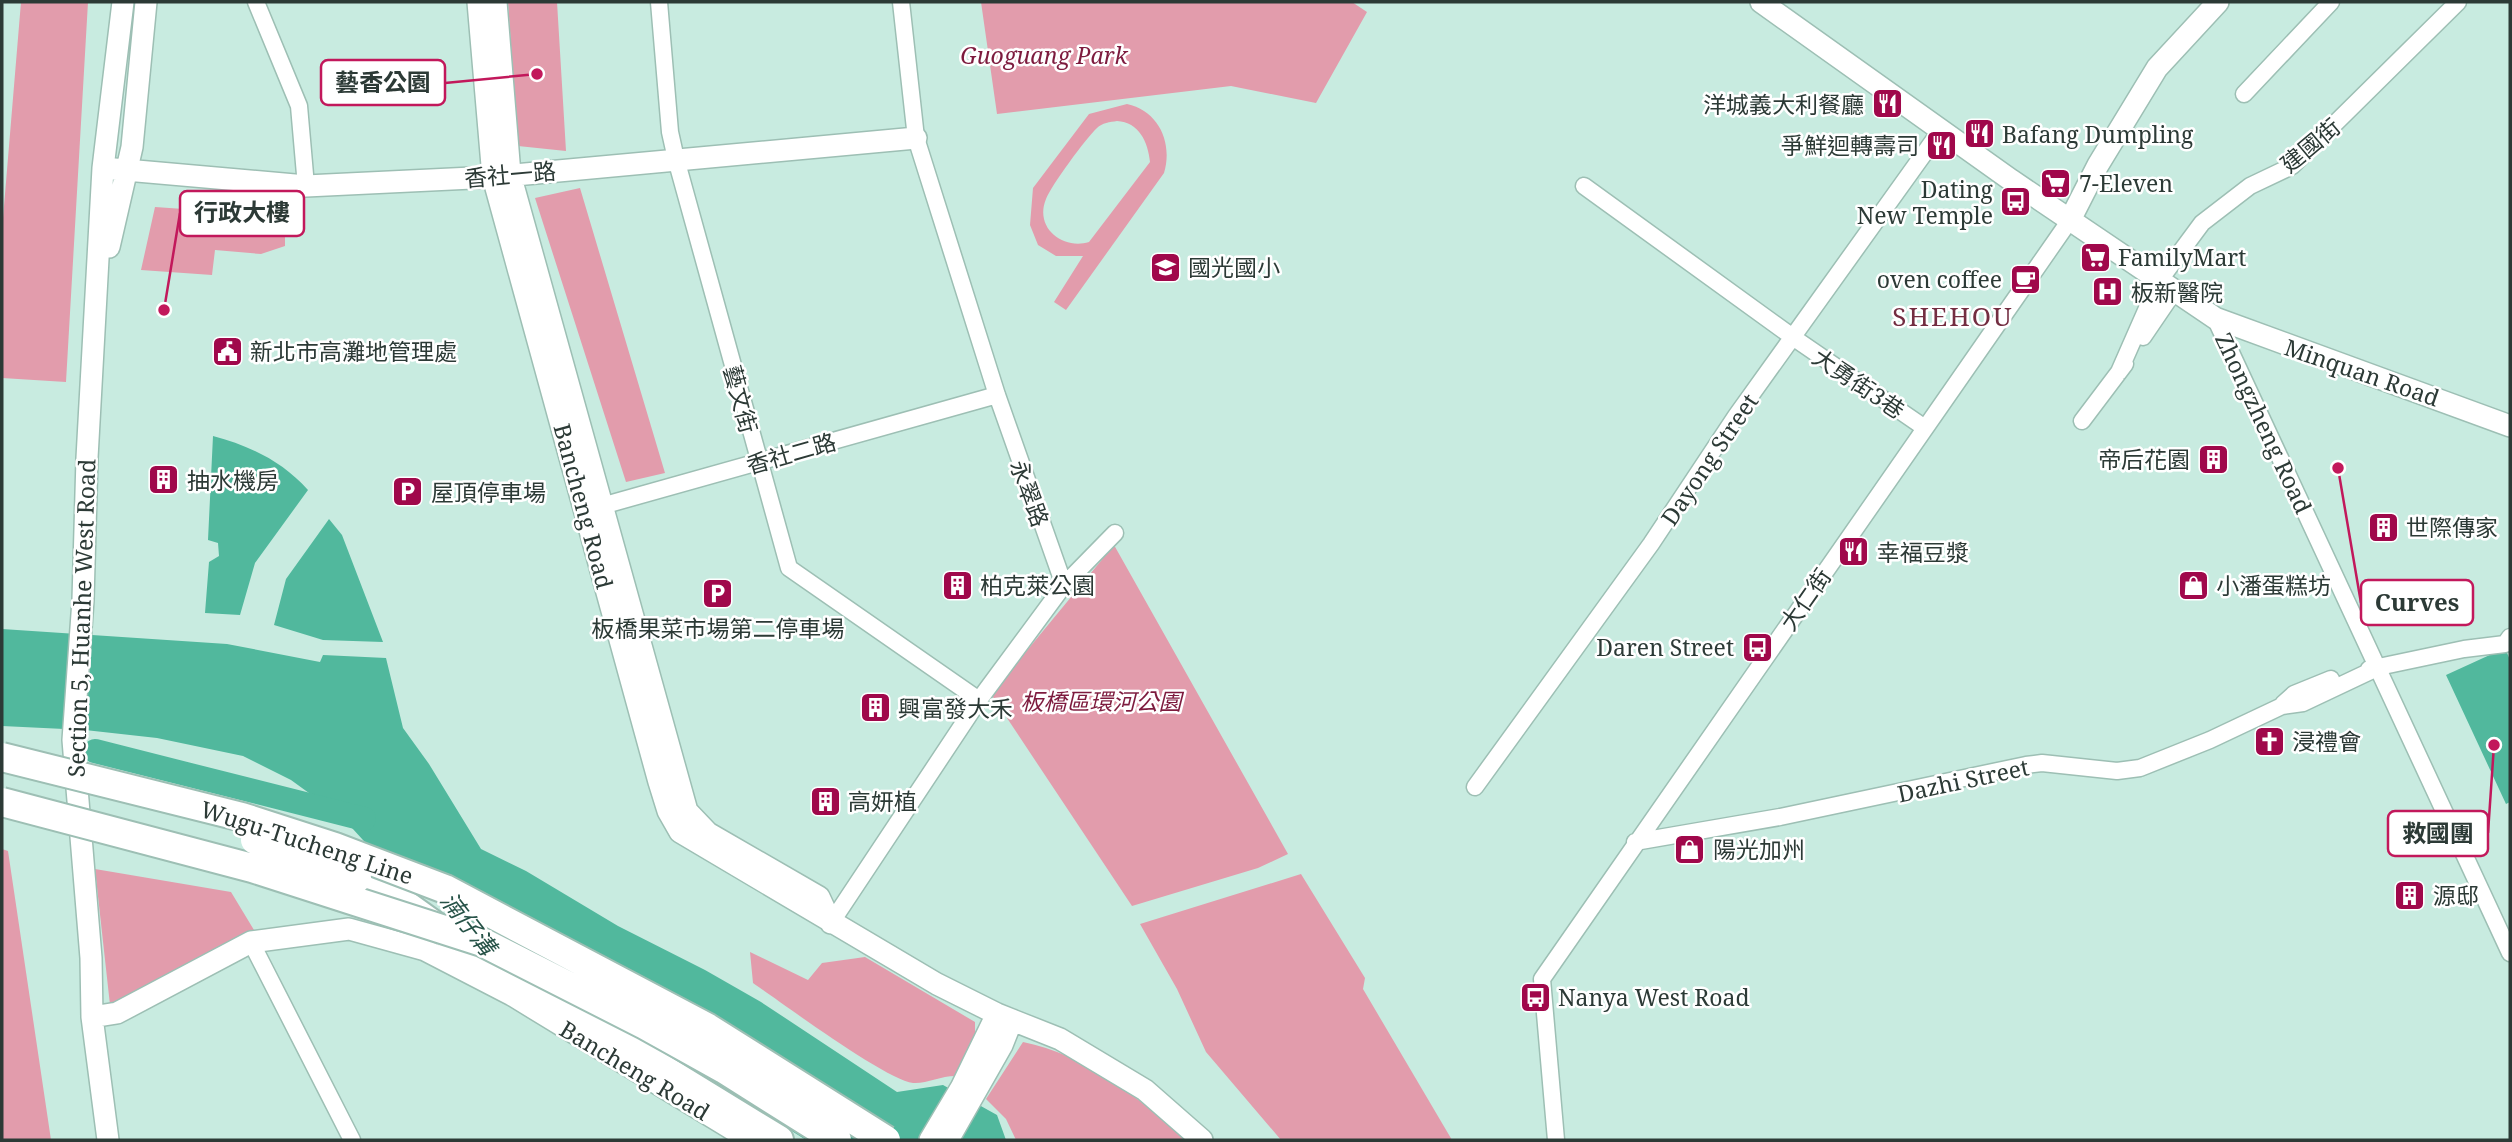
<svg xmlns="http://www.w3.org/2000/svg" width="2512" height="1142" font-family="'Noto Serif','Noto Sans TC',serif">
<rect width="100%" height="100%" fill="#c8ebe0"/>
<!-- green -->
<path fill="#e29cac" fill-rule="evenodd" d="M21,2H88L66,382L2,378V230Z
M508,2H557L566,151L518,146Z
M981,2H1352L1367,12L1316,103L1231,86L997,114Z
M1127,104C1159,111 1173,143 1164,173L1066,310L1054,302L1083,256H1056L1038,245L1030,225L1033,188L1089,114ZM1117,121C1139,122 1148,142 1150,162L1089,242C1063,250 1034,228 1046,199C1051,186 1086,138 1097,128C1102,123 1110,122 1117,121Z
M580,188L665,473L626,482L535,198Z
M155,207L285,216V246L261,254L215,250L212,275L141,270Z
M1114,545L1288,854L1258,868L1132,906L991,694Z
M2,849L8,851L51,1140H2Z
M95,869L231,892L254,930L110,1005Z
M1301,874L1365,978L1363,989L1452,1140H1281L1206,1052L1177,989L1140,924Z
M750,952L808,980L822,963L865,957L975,1022V1047L955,1076C941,1076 926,1084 913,1083C886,1080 782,1003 753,983Z
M1023,1042C1085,1054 1140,1099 1187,1140H1016L1006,1119L986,1099Z"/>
<!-- water -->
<path fill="#51b89d" d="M213,436C250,446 282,461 308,490L255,563L240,615L205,613L209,562L219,556L218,543L208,540Z
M329,519L342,535L383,642L323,640L274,625L286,579Z
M2,629L227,644L320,662L323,655L386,658L403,728L429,764L481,849L526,871L618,926L705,970L761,1002L897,1092L943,1085L997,1115L1006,1140H806L468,926L430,872L373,851L342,817L291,780L243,756L157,738L85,730L2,726Z
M2505,648L2510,660V802L2506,804L2446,675Z"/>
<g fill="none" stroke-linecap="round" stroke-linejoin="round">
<!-- river -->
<path stroke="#51b89d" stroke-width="24" d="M95,751L364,819"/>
<defs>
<path id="street" d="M256,2L299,106L306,186
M659,2L670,132L676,159L789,568L979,700
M2244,94L2331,2
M1584,186L1794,338L1925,428
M2215,318L2510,953
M2143,337L2175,290
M2119,372L2159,281L2202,223L2250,186L2292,166L2458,2
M2082,421L2125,364
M591,509L997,395
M1064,585L1115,533
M2369,669L2464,649L2505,644L2510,637
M2283,704L2294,694L2331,679
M1475,787L1651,544L1736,416L1941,130
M1635,842L1780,817L2026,765L2042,763L2117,771L2140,768L2210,740L2282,706L2303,703L2377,668
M831,923L979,700L1064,585L997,395L916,138L901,2
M251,942L352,1140
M1556,1140L1542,979L2070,220"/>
<path id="secondary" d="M478,2L493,177L659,782L668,811L680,832L937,984L997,1014L1060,1039L1145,1090L1202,1140
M496,2L510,174L687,811L708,833L819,897L831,923
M1761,2L2011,180L2215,318L2510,426
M103,168L306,186L493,177L916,138
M2070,220L2098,165L2157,68L2218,2
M109,247L132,147L146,2
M92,1017L117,1013L251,942L349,929L425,950L512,995L750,1140
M108,1140L92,1017L91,958L73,740L83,600L87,458L103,168L123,2
M930,1140L961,1088L997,1014
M948,1140L1002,1045L1012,1020"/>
<path id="highway" d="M357,878L403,903L467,949L779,1140"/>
</defs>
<!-- street casing -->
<use href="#street" stroke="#9dbfb4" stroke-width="19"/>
<!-- secondary casing -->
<use href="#secondary" stroke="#9dbfb4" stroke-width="24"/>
<!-- highway casing -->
<use href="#highway" stroke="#9dbfb4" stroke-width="32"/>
<!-- street -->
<use href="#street" stroke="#fff" stroke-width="16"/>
<!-- secondary -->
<use href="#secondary" stroke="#fff" stroke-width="21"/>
<!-- highway -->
<use href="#highway" stroke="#fff" stroke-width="28"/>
<defs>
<path id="highway-bridge" d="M2,757L242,817L335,847L445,889L708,1028L886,1140
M2,802L252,868L482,942L645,1025L724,1069L837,1140
M255,840L357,878"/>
</defs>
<!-- highway-bridge casing -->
<use href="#highway-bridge" stroke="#9dbfb4" stroke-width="32" stroke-linecap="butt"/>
<!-- highway-bridge -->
<use href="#highway-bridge" stroke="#fff" stroke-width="28"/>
</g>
<!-- icons -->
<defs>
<symbol id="restaurant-square" viewBox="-11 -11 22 22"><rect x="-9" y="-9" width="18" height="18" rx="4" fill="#a0084b" stroke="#fff"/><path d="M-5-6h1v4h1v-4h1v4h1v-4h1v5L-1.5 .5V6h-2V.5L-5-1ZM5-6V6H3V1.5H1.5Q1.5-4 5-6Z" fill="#fff"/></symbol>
<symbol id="supermarket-square" viewBox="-11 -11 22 22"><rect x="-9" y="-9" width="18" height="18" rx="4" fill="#a0084b" stroke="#fff"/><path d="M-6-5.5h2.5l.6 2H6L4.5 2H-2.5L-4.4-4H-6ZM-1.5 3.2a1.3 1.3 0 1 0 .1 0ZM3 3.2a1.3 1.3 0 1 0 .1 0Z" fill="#fff"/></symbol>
<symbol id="bus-square" viewBox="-11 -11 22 22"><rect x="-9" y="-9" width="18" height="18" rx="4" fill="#a0084b" stroke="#fff"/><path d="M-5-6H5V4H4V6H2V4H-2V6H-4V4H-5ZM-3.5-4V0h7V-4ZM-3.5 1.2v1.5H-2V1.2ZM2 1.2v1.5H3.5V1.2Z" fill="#fff"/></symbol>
<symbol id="school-square" viewBox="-11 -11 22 22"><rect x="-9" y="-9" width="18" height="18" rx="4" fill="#a0084b" stroke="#fff"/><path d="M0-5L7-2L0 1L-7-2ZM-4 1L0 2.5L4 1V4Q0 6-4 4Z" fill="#fff"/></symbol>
<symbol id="cafe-square" viewBox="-11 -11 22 22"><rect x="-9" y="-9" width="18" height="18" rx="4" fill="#a0084b" stroke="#fff"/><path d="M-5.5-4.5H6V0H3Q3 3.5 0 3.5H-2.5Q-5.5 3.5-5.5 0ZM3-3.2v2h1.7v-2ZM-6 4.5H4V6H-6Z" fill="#fff"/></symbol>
<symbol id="hospital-square" viewBox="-11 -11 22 22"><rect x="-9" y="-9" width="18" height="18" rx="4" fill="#a0084b" stroke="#fff"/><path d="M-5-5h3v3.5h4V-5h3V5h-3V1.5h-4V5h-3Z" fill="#fff"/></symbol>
<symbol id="civic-square" viewBox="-11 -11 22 22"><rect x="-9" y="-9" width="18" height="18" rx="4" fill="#a0084b" stroke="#fff"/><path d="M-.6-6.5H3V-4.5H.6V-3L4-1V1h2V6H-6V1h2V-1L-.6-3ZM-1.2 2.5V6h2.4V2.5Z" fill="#fff"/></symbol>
<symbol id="building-square" viewBox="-11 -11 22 22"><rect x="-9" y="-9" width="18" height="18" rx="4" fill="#a0084b" stroke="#fff"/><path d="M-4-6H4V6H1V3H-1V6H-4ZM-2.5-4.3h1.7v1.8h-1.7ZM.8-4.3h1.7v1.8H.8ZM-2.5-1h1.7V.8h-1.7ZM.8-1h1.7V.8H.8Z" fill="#fff"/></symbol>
<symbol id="parking-square" viewBox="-11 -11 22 22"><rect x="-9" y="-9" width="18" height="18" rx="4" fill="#a0084b" stroke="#fff"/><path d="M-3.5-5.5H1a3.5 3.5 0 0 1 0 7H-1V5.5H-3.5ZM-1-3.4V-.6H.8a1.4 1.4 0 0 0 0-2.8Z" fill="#fff"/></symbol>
<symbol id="shop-square" viewBox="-11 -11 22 22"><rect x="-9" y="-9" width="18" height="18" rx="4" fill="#a0084b" stroke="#fff"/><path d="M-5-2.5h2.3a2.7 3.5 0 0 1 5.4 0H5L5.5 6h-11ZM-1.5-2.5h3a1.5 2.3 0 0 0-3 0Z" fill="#fff"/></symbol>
<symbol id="church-square" viewBox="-11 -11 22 22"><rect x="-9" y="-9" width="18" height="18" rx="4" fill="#a0084b" stroke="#fff"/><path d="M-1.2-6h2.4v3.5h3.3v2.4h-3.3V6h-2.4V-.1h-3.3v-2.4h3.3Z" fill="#fff"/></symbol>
</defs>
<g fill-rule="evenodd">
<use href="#restaurant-square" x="1870" y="86" width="35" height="35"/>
<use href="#restaurant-square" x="1962" y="116" width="35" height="35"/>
<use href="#restaurant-square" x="1924" y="128" width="35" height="35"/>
<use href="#supermarket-square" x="2038" y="166" width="35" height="35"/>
<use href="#bus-square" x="1998" y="184" width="35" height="35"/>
<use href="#supermarket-square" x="2078" y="240" width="35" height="35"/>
<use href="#school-square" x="1148" y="250" width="35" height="35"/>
<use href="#cafe-square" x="2008" y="262" width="35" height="35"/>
<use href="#hospital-square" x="2090" y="274" width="35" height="35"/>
<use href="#civic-square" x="210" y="334" width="35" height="35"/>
<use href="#building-square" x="2196" y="442" width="35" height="35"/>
<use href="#building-square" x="146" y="462" width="35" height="35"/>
<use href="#parking-square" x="390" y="474" width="35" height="35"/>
<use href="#building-square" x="2366" y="510" width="35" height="35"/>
<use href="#restaurant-square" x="1836" y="534" width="35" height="35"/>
<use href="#building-square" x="940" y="568" width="35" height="35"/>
<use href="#shop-square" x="2176" y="568" width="35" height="35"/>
<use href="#parking-square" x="700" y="576" width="35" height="35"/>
<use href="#bus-square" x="1740" y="630" width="35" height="35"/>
<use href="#building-square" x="858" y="690" width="35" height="35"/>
<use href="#church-square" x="2252" y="724" width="35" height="35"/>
<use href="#building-square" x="808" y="784" width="35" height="35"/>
<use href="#shop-square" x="1672" y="832" width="35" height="35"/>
<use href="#building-square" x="2392" y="878" width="35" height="35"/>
<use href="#bus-square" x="1518" y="980" width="35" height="35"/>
</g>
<g text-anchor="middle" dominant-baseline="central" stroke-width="5" stroke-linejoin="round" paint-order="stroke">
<!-- park labels -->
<g font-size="23" font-style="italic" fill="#7d1b3e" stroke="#fff">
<text x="1044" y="55">Guoguang Park</text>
<text x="1101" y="701">板橋區環河公園</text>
</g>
<!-- poi labels -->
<g font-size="23" fill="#2c3a36" stroke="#fff" text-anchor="start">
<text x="1864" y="104" text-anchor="end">洋城義大利餐廳</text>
<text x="2002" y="134">Bafang Dumpling</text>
<text x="1919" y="145" text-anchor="end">爭鮮迴轉壽司</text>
<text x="2079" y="183">7-Eleven</text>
<text x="1993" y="189" text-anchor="end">Dating<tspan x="1993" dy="26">New Temple</tspan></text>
<text x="2118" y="257">FamilyMart</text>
<text x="1188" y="267">國光國小</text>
<text x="2002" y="279" text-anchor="end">oven coffee</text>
<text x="2131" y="292">板新醫院</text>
<text x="250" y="351">新北市高灘地管理處</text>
<text x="2190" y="459" text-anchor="end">帝后花園</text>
<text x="187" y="480">抽水機房</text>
<text x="431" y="492">屋頂停車場</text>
<text x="2406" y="527">世際傳家</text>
<text x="1877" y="552">幸福豆漿</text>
<text x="980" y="585">柏克萊公園</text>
<text x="2216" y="585">小潘蛋糕坊</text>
<text x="718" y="628" text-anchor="middle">板橋果菜市場第二停車場</text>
<text x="1734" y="647" text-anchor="end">Daren Street</text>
<text x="898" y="708">興富發大禾</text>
<text x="2292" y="741">浸禮會</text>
<text x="848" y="801">高妍植</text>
<text x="1713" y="849">陽光加州</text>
<text x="2433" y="895">源邸</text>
<text x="1558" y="997">Nanya West Road</text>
</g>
<!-- street labels -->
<g font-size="23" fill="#2c3a36" stroke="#fff">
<text transform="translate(2310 145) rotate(-40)">建國街</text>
<text transform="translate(510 174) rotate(-5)">香社一路</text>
<text transform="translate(2362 372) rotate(19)">Minquan Road</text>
<text transform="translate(1859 383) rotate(34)">大勇街3巷</text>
<text transform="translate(741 399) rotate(75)">藝文街</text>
<text transform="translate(2264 423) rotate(65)">Zhongzheng Road</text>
<text transform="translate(791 453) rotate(-16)">香社二路</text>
<text transform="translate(1709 459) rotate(-56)">Dayong Street</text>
<text transform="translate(1030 493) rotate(70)">永翠路</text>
<text transform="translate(584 506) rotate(75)">Bancheng Road</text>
<text transform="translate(1805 599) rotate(-55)">大仁街</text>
<text transform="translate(81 618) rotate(-88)">Section 5, Huanhe West Road</text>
<text transform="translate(1963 780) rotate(-12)">Dazhi Street</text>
<text transform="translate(307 842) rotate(18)">Wugu-Tucheng Line</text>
<text transform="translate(635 1070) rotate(31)">Bancheng Road</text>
</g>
<!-- water labels -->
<g font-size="24" font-style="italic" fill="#265247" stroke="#fff">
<text transform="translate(469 923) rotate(52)">湳仔溝</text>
</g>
<!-- quarter labels -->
<g font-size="26" letter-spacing="2" fill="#732d41" stroke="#fff">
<text x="1953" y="316">SHEHOU</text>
</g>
</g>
<!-- callouts -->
<path fill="none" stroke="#c2185b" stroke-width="2.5" d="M537 74L445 83M164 310L180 213M2338 468L2361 603M2494 745L2488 833"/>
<g fill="#c2185b" stroke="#fff" stroke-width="2.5">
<circle cx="537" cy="74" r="7"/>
<circle cx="164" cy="310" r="7"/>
<circle cx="2338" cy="468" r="7"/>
<circle cx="2494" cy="745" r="7"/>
</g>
<g fill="#fff" stroke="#c2185b" stroke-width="2.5">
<rect x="321" y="60" width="124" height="45" rx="7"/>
<rect x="180" y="191" width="124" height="45" rx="7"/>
<rect x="2361" y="580" width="112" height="45" rx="7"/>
<rect x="2388" y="811" width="100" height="45" rx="7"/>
</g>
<g font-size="24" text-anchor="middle" font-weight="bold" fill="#2c3a36">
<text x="383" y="91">藝香公園</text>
<text x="242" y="221">行政大樓</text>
<text x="2417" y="611">Curves</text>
<text x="2438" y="842">救國團</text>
</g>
<!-- border -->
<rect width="2512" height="1142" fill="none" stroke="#2c3a36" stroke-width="7"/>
</svg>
